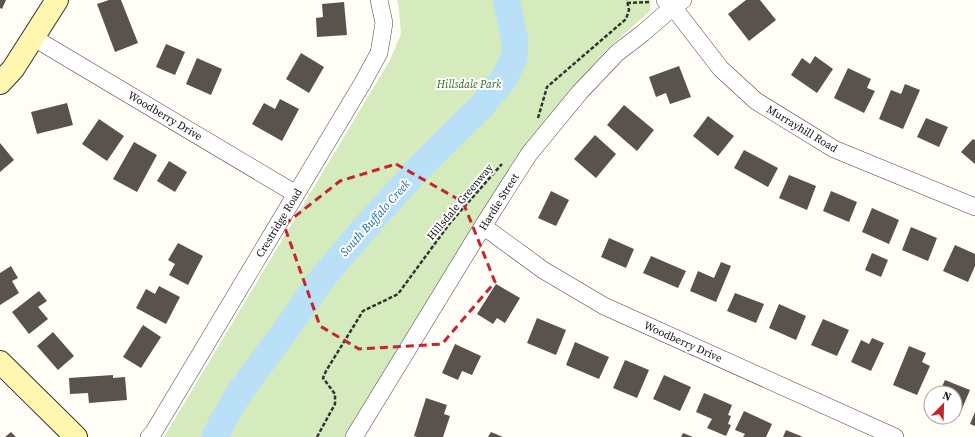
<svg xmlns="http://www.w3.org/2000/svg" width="975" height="437" font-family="'Source Serif 4',serif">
<rect width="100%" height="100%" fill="#fffdf5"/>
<!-- green -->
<path fill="#d5ebbd" d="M397,0H650L651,2L649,12L606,50L554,111L531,139L345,437H164L390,60L401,34L399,8Z"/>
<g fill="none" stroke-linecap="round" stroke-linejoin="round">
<!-- river -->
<path stroke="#b9e0f7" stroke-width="27" d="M215,437L222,422L239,393L283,334L320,281L369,223L420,167L482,106L503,80L514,58L515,40L506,0"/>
</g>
<!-- building -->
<path fill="#5a524d" d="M0,0H6L2,9L0,8Z
M109,0H121L138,43L115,52L97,4Z
M746,0H760L776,20L749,41L728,14Z
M344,2L347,35L317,37L316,18L323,17L322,4Z
M166,44L185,52L175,75L156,67Z
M301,53L324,67L309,93L286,79Z
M815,56L833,69L817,93L791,75L802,58L810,64Z
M197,58L222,69L211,95L186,84Z
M679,66L691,97L670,104L666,93L656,97L649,77Z
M848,68L871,79L867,88L875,91L864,113L834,98Z
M905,84L920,90L903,129L879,119L891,90L901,94Z
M280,99L299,109L282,141L252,124L264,103L275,109Z
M67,103L73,125L37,134L31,112Z
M624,105L654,130L637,151L607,125Z
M708,116L734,136L718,156L693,136Z
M926,118L948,127L939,147L917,137Z
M99,119L124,136L107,161L82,144Z
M595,135L616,154L596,178L574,159Z
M973,139L975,140V164L961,152Z
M134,142L157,155L137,192L113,179Z
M0,143L14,160L0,172Z
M744,150L778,168L768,187L734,168Z
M169,161L187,172L175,192L157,181Z
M789,175L816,186L807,210L779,198Z
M551,191L569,200L556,226L538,218Z
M831,191L857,202L849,222L823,211Z
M872,208L899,220L889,244L862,232Z
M911,227L937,238L928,261L902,250Z
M609,238L634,249L626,268L601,257Z
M178,243L203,256L188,285L169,275L175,264L168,260Z
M955,245L975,254V266L968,282L943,271Z
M872,253L888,260L881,277L865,270Z
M651,256L686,271L678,288L643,273Z
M721,262L731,266L716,302L690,291L698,271L714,278Z
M11,266L18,278L12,281L19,293L0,305V273Z
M496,284L520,298L505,323L497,318L493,324L477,314Z
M159,286L180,297L166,324L136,308L146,289L155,294Z
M39,291L47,301L38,307L48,319L29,334L12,312Z
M735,293L764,304L756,323L727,311Z
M779,304L806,316L796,340L769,328Z
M537,318L566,330L556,355L527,343Z
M823,319L849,330L837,356L811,345Z
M143,325L161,337L141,368L123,357Z
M53,332L74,356L58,370L37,346Z
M872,338L884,343L871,371L851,362L861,340L869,344Z
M575,342L609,357L599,379L566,365Z
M455,344L481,356L472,375L462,371L458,380L442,373Z
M909,346L926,353L922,362L930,366L917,395L893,385Z
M625,360L649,370L637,398L613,388Z
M113,375V378L125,377L127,400L89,403L88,393L70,394L69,378Z
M664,375L691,387L680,411L653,399Z
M945,380L970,390L959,416L955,414V393H939Z
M704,393L732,405L728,415L731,416L728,424L731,425L726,436L707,428L712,419L696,412Z
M426,398L447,405L444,414L450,416L443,437H417L414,436Z
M744,411L772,424L766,437H743L745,434L735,430Z
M975,412V426L970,424Z
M786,430L803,437H783Z
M11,432L16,437H5Z
M491,432L503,437H488Z
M683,433L693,437H681Z"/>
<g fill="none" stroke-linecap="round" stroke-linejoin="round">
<defs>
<path id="street" d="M665,0L673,7L721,69L756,101L834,149L975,207
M34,38L296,194
M483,226L543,270L604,306L895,437
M149,437L153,433L362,84L379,53L384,23L379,0
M354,437L483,226L529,154L580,92L617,53L643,33L673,7L683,0"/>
<path id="secondary" d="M0,83L13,69L57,0
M0,362L76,437"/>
</defs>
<!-- street casing -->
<use href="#street" stroke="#444" stroke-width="18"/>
<!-- secondary casing -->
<use href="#secondary" stroke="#333" stroke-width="24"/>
<!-- path -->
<path stroke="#333" stroke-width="2.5" stroke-dasharray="4 2" stroke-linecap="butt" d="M627,3L651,2
M538,118L547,87L626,19L629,10L627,0
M317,437L335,404V394L323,378L326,371L363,311L398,294L450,223L502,164"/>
<!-- street -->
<use href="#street" stroke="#fff" stroke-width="17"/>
<!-- secondary -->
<use href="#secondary" stroke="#fff6b0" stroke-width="22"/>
</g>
<!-- marked area -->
<path fill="none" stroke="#c4262e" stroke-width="3" stroke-dasharray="8 5" stroke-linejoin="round" d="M396,164L463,202L495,282L442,344L359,349L320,326L284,225L340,181Z"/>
<g text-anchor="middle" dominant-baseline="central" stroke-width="4" stroke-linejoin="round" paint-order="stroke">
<!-- park labels -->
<g font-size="11" font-style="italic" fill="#2f6b1f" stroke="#fff">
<text x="469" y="84">Hillsdale Park</text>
</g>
<!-- street labels -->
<g font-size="11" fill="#111" stroke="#fff">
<text transform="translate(165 116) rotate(31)">Woodberry Drive</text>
<text transform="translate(802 129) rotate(31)">Murrayhill Road</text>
<text transform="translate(460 202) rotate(-50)">Hillsdale Greenway</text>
<text transform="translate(499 202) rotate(-58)">Hardie Street</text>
<text transform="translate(279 223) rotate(-59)">Crestridge Road</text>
<text transform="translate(683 342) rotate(24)">Woodberry Drive</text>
</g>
<!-- water labels -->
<g font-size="12" font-style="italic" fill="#1768a6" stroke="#fff">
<text transform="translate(375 218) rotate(-48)">South Buffalo Creek</text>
</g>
</g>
<!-- north arrow -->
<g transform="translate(943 405) rotate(23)"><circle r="19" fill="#ffffff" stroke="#a0a0a0"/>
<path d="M0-3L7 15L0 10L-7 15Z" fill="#c4262e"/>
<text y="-6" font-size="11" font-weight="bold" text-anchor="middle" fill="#111111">N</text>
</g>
</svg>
